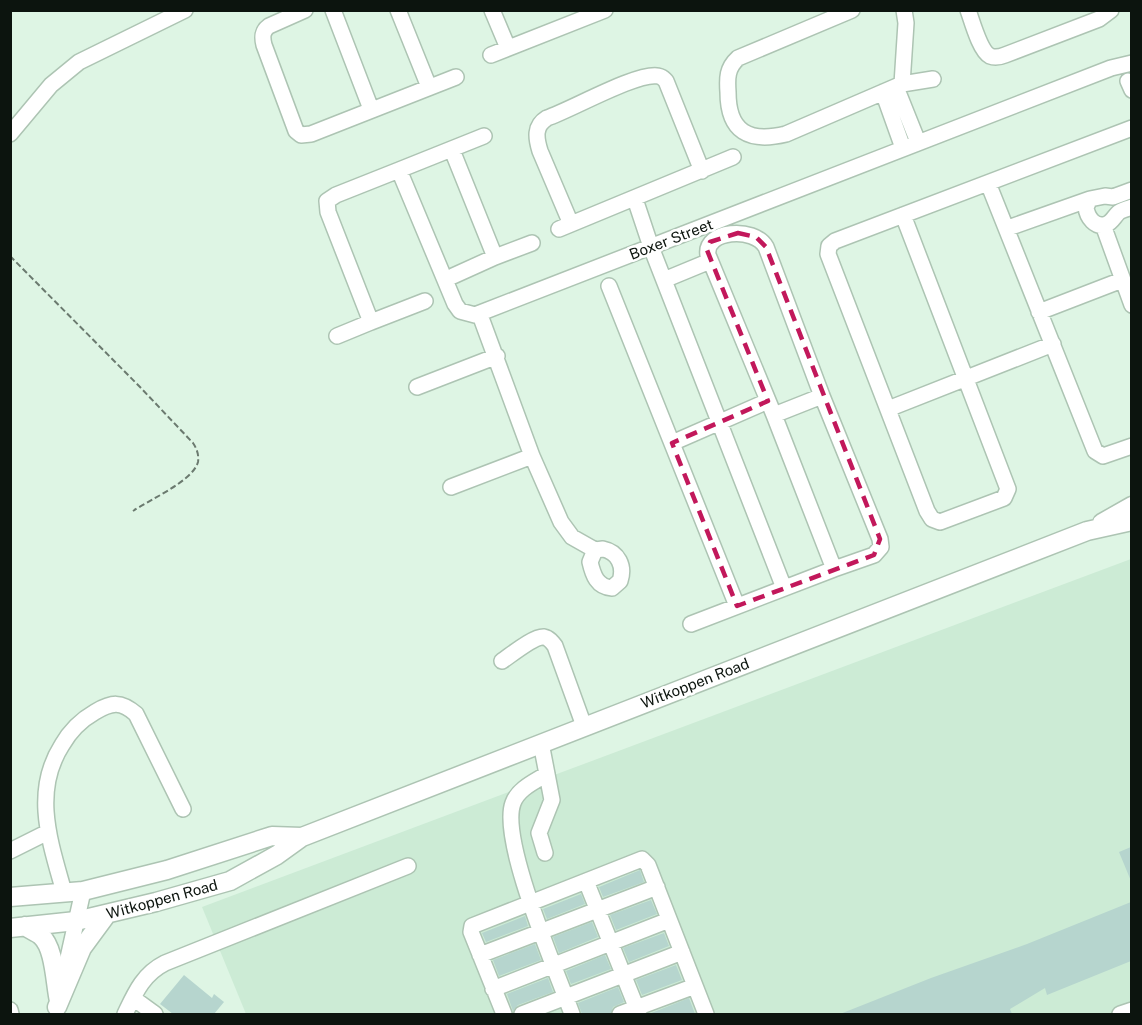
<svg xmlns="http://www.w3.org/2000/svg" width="1142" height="1025" font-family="'Public Sans',sans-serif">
<rect width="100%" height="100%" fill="#def5e4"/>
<!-- built -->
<path fill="#ccebd5" d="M1131,559V1014H246L202,907Z"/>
<!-- building -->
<path fill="#b6d5ce" d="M1131,847V881L1119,852Z
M640,870L644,882L603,897L599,887Z
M581,894L585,904L547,919L543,909Z
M651,900L657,914L616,930L610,915Z
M1131,902V961L1047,995L1045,988L1010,1009L1012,1014H840L931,978L1027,944Z
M525,916L528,926L486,942L482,933Z
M592,922L598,937L559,953L553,937Z
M664,933L669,946L629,962L623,948Z
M535,944L541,960L499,976L493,960Z
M605,955L611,969L571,984L566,971Z
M676,965L682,980L642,995L636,980Z
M184,975L212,998L214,994L224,1002L214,1014H173L160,1004Z
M548,978L553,992L518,1005L513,1011L507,994Z
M618,987L624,1002L613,1007L611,1014H582L578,1003Z
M689,998L695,1014H649Z"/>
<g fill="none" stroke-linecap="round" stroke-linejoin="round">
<defs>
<path id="minor" d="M305,10L269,26C262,31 262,37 264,45L296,131L301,135L311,134L456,77
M333,10L371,109
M398,10L429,87
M492,10L508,48
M852,10L738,58C727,68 727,78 728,92C728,132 749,143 786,134L902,84L933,79
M968,10C972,21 980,51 990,56C995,58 1000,57 1005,55L1099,19L1111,10
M491,55L605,10
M1128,81L1132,90
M902,84L906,23L904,10
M896,87L918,142
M883,92L903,148
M10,134L51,85L79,62L185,10
M484,136L399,170L455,304L460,311L475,315L1111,68L1132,63
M452,150L495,257L532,243
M988,183L1095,451L1103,456L1132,446
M1132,190L1113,197L1105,196L1090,199L1086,207C1087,217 1095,229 1107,224C1112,222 1114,217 1118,213C1121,210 1127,209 1132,207
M635,199L651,247L784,588
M903,215L1008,489L1004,498L940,522L932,519L927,511L828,254L829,246L835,241L1132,128
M571,224L540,151C536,138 534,126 547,118C571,110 637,72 658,76C663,77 663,78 666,81L702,171
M1103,225L1132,305
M1008,228L1090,199
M559,229L733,157
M453,276L495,257
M664,280L710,261
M609,286L737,606
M1039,312L1122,280
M480,315L532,456L561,522L572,537L595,550
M371,322L425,301
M337,336L371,322L328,212L327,201L336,195L399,170
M417,387L497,356
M888,409L1053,344
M774,415L822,396
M672,443L768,401
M451,487L532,456
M603,549C618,552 625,566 620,581L612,588C597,587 593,575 590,562L595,550Z
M691,624L834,569L874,555L881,547L880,539L822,396L766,247C754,226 704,230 708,255L774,415L834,569
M502,661C511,655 534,636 544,637C549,638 552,642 555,646L584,726
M541,743L552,800L539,833L545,853
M547,774C534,782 518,789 513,803C499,840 558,974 572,1014
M10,851L48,832
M586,881L639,1014
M64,892C50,842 32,792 62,745C70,731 81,720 95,712C112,702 121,701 136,714L183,809
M480,955L657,887
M64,976L83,891
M493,989L669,920
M133,998L155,1014
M10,1010L11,1014
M125,1014C135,993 143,974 165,963L408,866
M504,1014L471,932L472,926L642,859L648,865L706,1014
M522,1014L682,952
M620,1014L695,986
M1120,1014L1132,1010"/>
<path id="major" d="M1102,523L1132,506
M10,897L83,891L167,870L272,836L302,837
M25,926C30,930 37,932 41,936C55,948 55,984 59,1001
M10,928L76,921L156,902L230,881L277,855L302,837L1087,531L1132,521
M57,1007L82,948L107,914"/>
</defs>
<!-- minor casing -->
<use href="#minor" stroke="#adc4b3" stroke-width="18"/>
<!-- major casing -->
<use href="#major" stroke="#adc4b3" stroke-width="21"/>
<!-- path -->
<path stroke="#6b7a6f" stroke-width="2" stroke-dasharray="6 3" stroke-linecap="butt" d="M10,256L140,387L193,443C197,449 199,455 198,462C193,481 149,500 133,511"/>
<!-- minor -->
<use href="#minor" stroke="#fff" stroke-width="15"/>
<!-- major -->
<use href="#major" stroke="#fff" stroke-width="18"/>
</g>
<!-- marked area -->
<path fill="none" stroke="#c2185b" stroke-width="4.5" stroke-dasharray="12 8" stroke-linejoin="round" d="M738,233L756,237L766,247L880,539L874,555L737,606L672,443L768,401L707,250L710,242Z"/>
<g text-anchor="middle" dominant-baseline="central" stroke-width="5" stroke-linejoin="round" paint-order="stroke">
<!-- street labels -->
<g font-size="15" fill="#0c140e" stroke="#fff">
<text transform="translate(671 239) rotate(-21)">Boxer Street</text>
<text transform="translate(695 683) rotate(-21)">Witkoppen Road</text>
<text transform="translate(162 899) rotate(-15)">Witkoppen Road</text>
</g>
</g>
<!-- border -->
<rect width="1142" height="1025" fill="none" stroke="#0c140e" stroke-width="24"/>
</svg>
